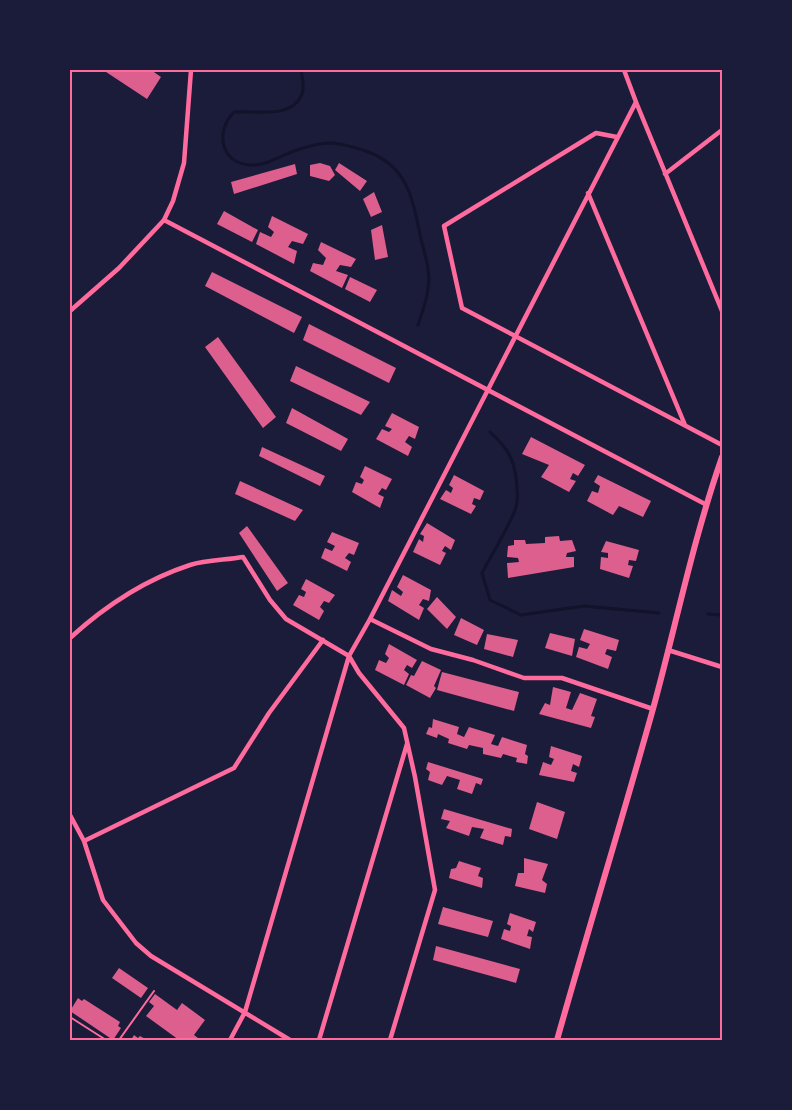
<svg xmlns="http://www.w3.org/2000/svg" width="792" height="1110" font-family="'Space Grotesk',sans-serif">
<rect width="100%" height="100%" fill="#1b1b3a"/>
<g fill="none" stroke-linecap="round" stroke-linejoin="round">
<!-- stream -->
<path stroke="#12122b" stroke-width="3" d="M301,70C302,77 305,86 302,94C292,120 254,110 234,112C215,131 220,163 250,165C267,166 281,155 297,150C306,147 320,143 330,143C341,143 352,147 363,150C409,165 412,198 421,239C425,255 431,272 428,288C427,300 422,313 418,325
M490,432C509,449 516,462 517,489C518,497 517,507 513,515C504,535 492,554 482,573L490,600L521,615L584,606L659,613
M708,614L722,615"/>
</g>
<!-- building -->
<path fill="#dd5f8e" d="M103,70H151L161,77L147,99Z
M320,163L330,166L335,175L329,181L310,176V165Z
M339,163L367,181L360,191L335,170Z
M295,164L297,174L234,194L231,182Z
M374,192L382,212L371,217L363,199Z
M224,211L258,230L252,242L217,224Z
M272,216L308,234L303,244L292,241L288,247L297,251L294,264L256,244L260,232L271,237L274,232L268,227Z
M382,225L388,257L375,260L371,230Z
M321,242L356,259L351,267L340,265L336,271L348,275L342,288L310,271L313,263L323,265L326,258L318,250Z
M212,272L302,317L294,333L205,286Z
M350,277L377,290L370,302L345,289Z
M309,324L396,368L389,383L303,340Z
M218,337L276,417L263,428L205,347Z
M296,366L370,402L361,415L290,381Z
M292,408L348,439L341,451L286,423Z
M392,413L419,427L415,439L409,436L405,442L412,447L408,456L376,439L382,429L389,432L392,429L385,426Z
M531,437L585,465L578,476L573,473L570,479L576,481L569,492L541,477L549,465L522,454Z
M262,447L325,476L320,486L259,456Z
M365,466L392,479L386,490L382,488L378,494L384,497L380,508L352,492L356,482L362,484L364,480L360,477Z
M454,475L484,491L480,500L474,498L472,504L476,506L471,514L440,499L446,490L451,493L453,488L449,485Z
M598,475L651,501L643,517L619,506L613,515L587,501L592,491L598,493L600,486L594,482Z
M240,481L303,510L295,521L235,494Z
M427,523L455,540L451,550L445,546L442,551L446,553L440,565L413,552L419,539L423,542L424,536L420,534Z
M247,526L288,583L277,591L239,533Z
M332,532L359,543L354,555L349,553L345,558L351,562L347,571L321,558L325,548L332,551L335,546L327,542Z
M559,536L560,541L572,540L576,551L567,553L566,557H574V567L508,578L507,563L519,562L518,558L507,557L508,546L514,545V540H525L526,544L545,543V537Z
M606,541L639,550L636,561L629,560L628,565L633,566L629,578L600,569L601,557L608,558V553L601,552Z
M403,575L431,590L429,601L423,599L419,605L424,608L419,620L388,601L392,590L401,596L403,592L397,587Z
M306,579L335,595L329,603L324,601L320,607L324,611L319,620L293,605L299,595L304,597L306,592L301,589Z
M437,597L456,617L447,629L427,609Z
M461,618L484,630L477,645L454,635Z
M584,629L619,640L616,651L607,649L605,654L612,657L608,669L576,657L579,647L587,649L590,644L580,640Z
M550,633L575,639L572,656L545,648Z
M487,634L518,640L513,657L484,649Z
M389,644L417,660L412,668L407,665L404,670L409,674L404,685L375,670L379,660L386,663L389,658L385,654Z
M422,661L441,670L434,686L436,688L430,698L406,685L411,675L414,676Z
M442,672L519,692L514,711L437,690Z
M553,687L571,692L566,708L572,710L580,693L597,699L591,716L595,717L591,728L539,714L545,703L550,705Z
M433,719L459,727L457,734L464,737L469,727L495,735L491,744L498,746L502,737L527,745L525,754L528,756L527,764L516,762L517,758L503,754L501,758L483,754V748L469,745L467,749L448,743L449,739L438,734L437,738L426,734L429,727L432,728Z
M551,746L582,756L579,767L573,764L571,771L577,773L574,782L539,775L543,762L551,765L554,759L549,757Z
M428,762L483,779L481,785L476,783L472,794L457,789L460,780L447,776L442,785L428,780L430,772L426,769Z
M537,802L565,812L557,839L529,829Z
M444,809L512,829L511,837L505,836L503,845L480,838L484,829L472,827L469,836L446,828L450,821L441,819Z
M524,858L548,864L542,880L547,884L545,893L515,886L518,873H524Z
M459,861L481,868L478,876L483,878L482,888L449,878L451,869L456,868Z
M443,907L493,921L488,937L438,924Z
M510,913L536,922L533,932L529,929L527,936L532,937L530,949L501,939L504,929L510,931L511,926L507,924Z
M436,946L520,969L516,983L433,960Z
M119,968L148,988L141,998L112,978Z
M155,994L177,1010L182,1003L205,1020L194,1035L198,1038L197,1040H179L146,1016L154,1006L149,1002Z
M78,998L82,1001L84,999L120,1022L118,1026L121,1028L113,1040L70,1011Z
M134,1035L138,1038L140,1036L147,1040H131Z"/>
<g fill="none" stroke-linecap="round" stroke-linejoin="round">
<!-- service -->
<path stroke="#ff6b9d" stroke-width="2" d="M70,1017L106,1040
M119,1040L154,991"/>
<!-- minor -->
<path stroke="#ff6b9d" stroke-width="4.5" d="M624,70L636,102L722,311
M617,137L596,133L444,226L462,308L722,445
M665,174L722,130
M588,193L685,425
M164,220L705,504
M70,311L119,268L164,220L173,201L184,163L191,70
M370,619L431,649L473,660L524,678H562L653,709
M70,638C105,606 144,580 190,565C206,560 226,560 243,557L270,600L286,619L349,656L359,673L404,728L415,777L435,890L390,1040
M668,650L722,667
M70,815L84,841L103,900L136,943L151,956L290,1040
M84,841L234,768L269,713L323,640
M230,1040L245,1012L349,656L370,619L636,102
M319,1040L407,744"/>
<!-- secondary -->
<path stroke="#ff6b9d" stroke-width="6" d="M557,1040C588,930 622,820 653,709C676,625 693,540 722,457"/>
</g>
<!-- border -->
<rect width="792" height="1110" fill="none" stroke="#1b1b3a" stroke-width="142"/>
<rect x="71" y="71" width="650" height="968" fill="none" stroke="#ff6b9d" stroke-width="2"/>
</svg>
